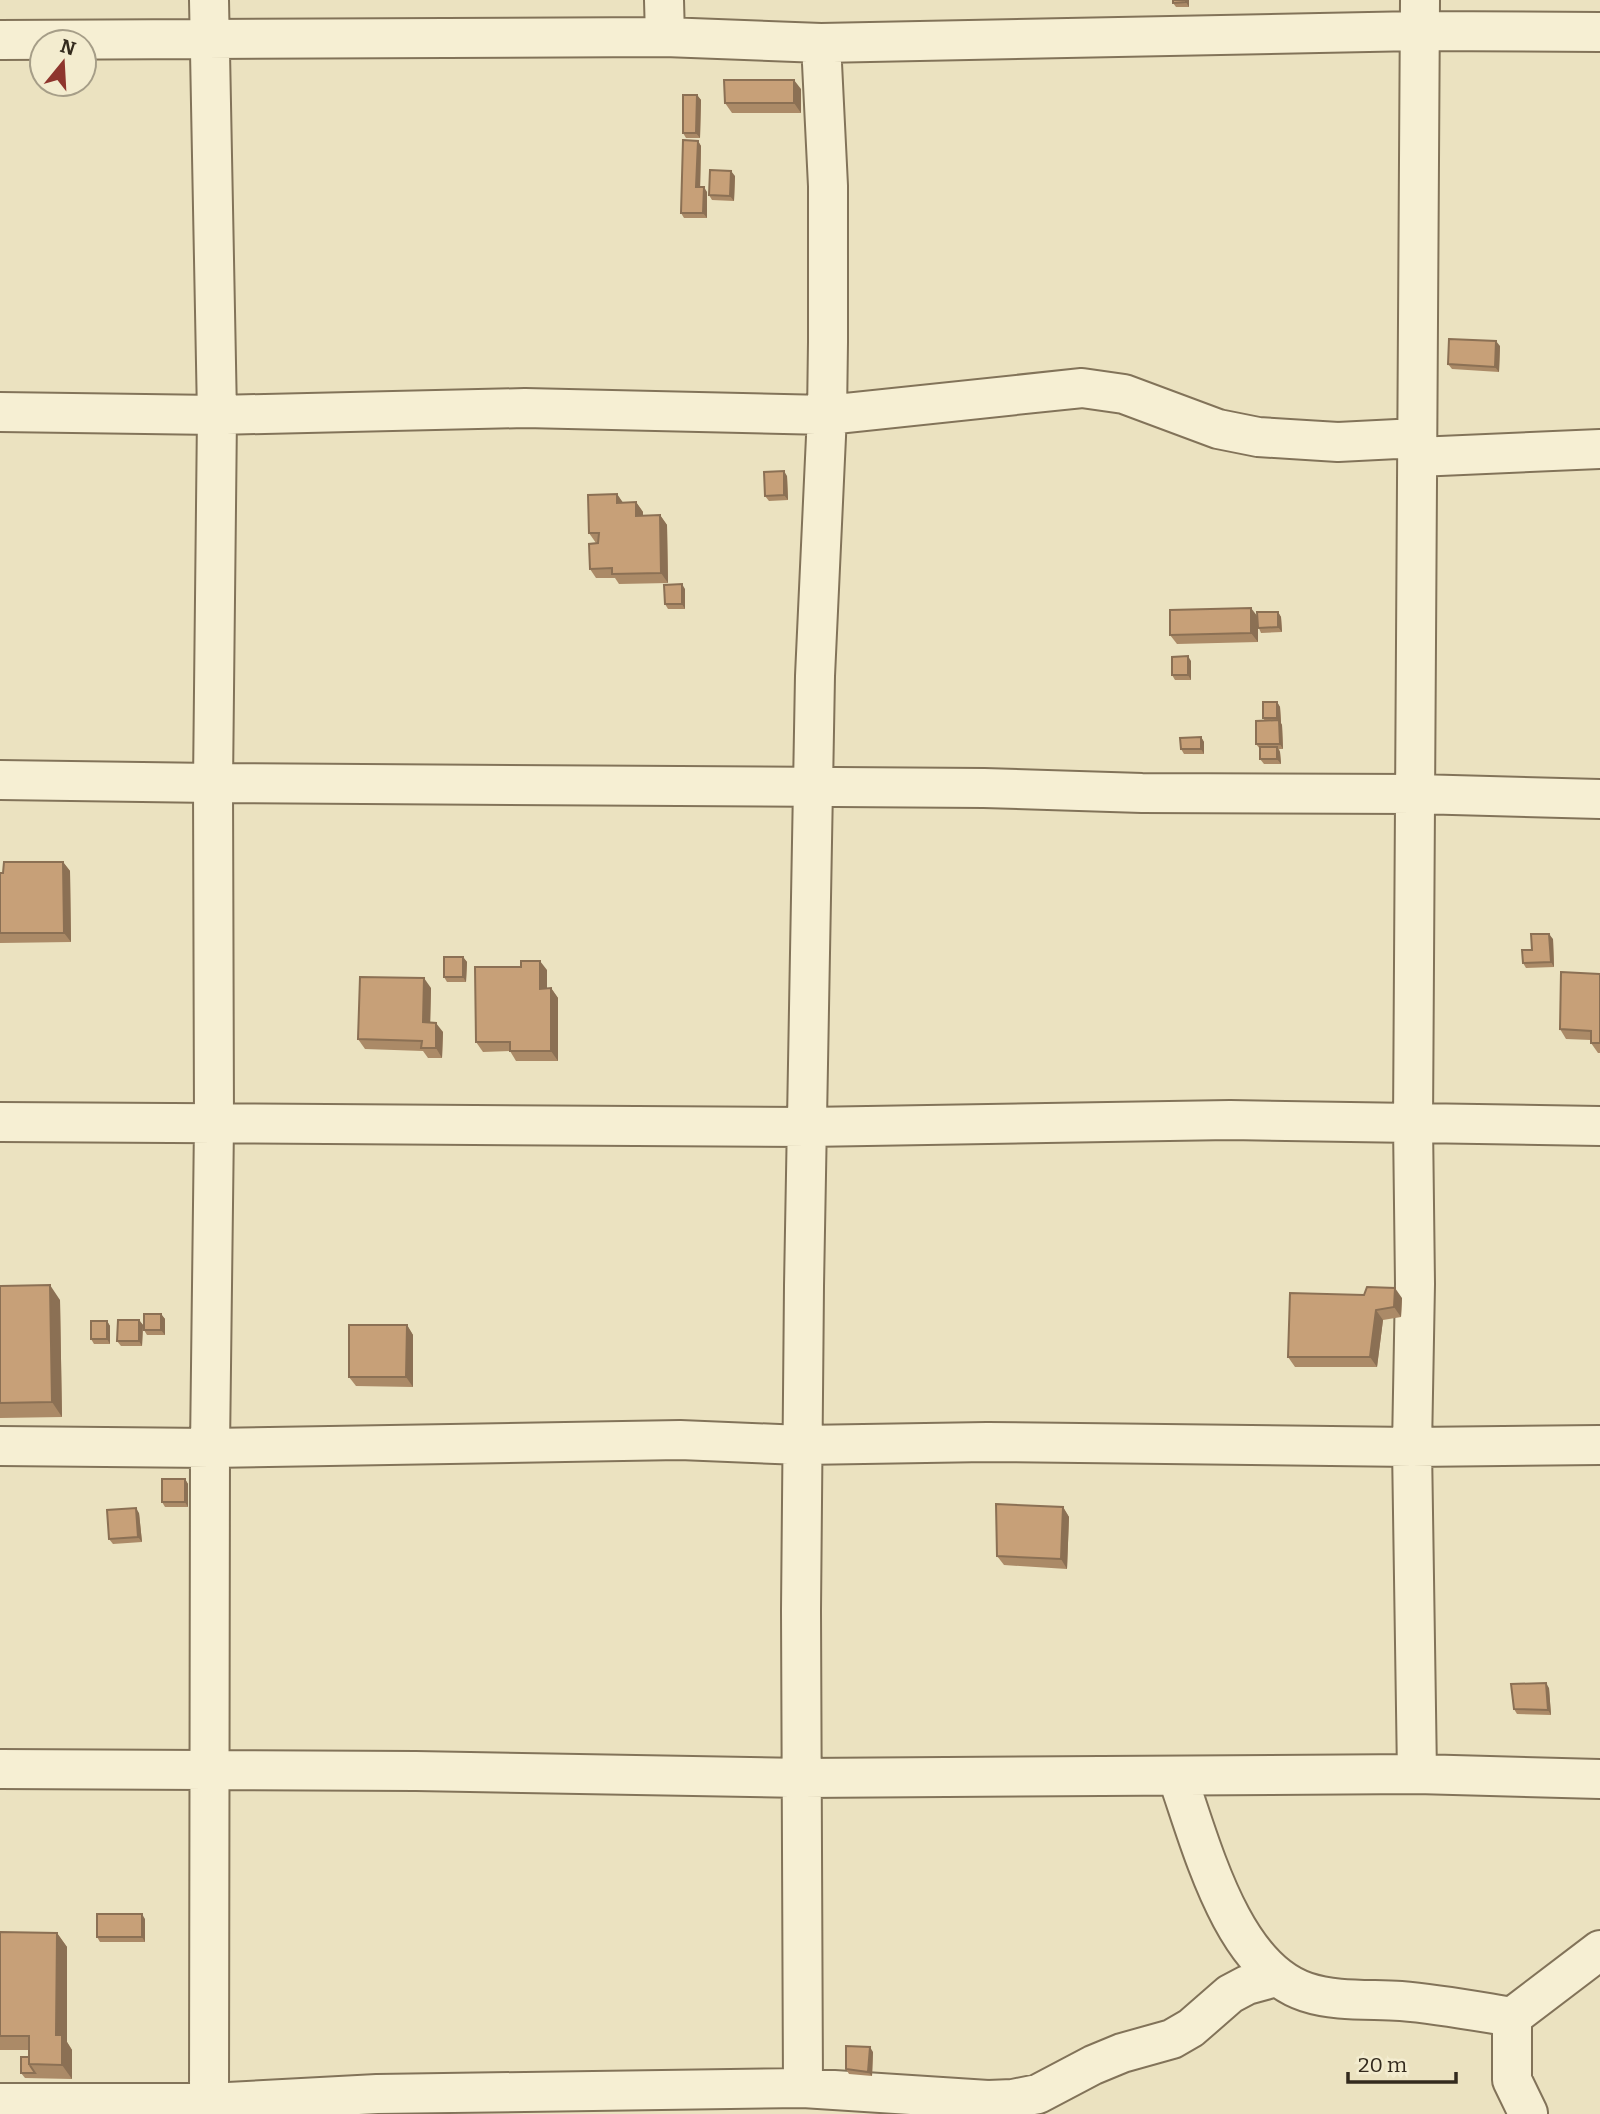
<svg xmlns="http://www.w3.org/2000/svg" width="1600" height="2114" font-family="Bitter,serif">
<rect width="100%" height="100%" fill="#ebe2c0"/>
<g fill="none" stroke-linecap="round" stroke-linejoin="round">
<defs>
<path id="street" d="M209,0L217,415L213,783L214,1124L210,1448L209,2103
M664,0L665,37
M0,40L665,37L821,43L1418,31L1600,32
M0,412L217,415L525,408L827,415L1082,388L1124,394L1218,429L1258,437L1338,442L1417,438
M1417,457L1600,449
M0,780L213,783L984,788L1142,793L1416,794L1600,799
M0,1122L807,1127L1230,1120L1600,1126
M0,1446L210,1448L680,1440L802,1445L987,1442L1412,1447L1600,1445
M0,1769L416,1771L803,1778L1417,1774L1600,1779
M1417,1774L1412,1447L1415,1284L1413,1124L1420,0
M1177,1776C1201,1843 1231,1967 1306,1992C1336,2002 1370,1999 1401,2001C1438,2004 1475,2011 1512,2017L1600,1950
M1512,2017V2080L1528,2113
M803,2088L801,1611L804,1286L815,676L827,415L828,342V186L821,43
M0,2103H209L377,2094L803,2088L988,2100L1013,2099L1038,2094L1093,2065L1122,2053L1172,2039L1191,2028L1230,1994L1247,1985L1276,1977"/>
</defs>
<!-- street casing -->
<use href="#street" stroke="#827359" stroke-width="42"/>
<!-- street -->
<use href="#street" stroke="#f6efd3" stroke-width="38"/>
</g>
<!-- wall -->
<path fill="#ab8a67" d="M1189,0V7H1176L1173,3Z
M801,89V113H732L725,103Z
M697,95L701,100L700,138H686L683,133Z
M698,141L701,146L700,187L707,192V218H684L681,213Z
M735,176L734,201L712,200L709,195Z
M1500,346L1499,372L1452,369L1448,364Z
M787,476L788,500L769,501L765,496Z
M617,494L622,502H636L643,512V516L660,515L667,525L668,583L619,584L615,578H596L590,569L598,543H596L589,533Z
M685,589V609H668L665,604Z
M1278,612L1281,617L1282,632L1261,633L1258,626V642L1177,644L1170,635L1258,617Z
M1191,661V680H1175L1172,675Z
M1277,702L1280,707L1281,723L1282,725L1283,749H1279L1280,752L1281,764H1264L1260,759V749L1256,744L1265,721L1263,718Z
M1201,737L1204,742V754H1184L1181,749Z
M63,862L70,871L71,942L0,943V873Z
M1553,939L1554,967L1526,968L1523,963L1532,950Z
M463,957L467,962L466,982H447L444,977Z
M547,970V988H551L558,998V1061H516L510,1051L483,1052L476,1042Z
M1600,974V1053H1598L1591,1043V1040L1566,1039L1560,1029Z
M431,988L430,1023L443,1032L442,1058H428L423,1051L365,1049L358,1039Z
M0,1286L60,1300L62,1417L0,1418Z
M1364,1295L1402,1298L1401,1317L1383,1320L1377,1367H1295L1288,1357Z
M161,1314L165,1319V1335H147L144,1330Z
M139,1320L143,1325L142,1346H121L117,1341Z
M107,1321L110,1326V1344H94L91,1339Z
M407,1325L413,1335V1387L356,1386L349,1377Z
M185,1479L188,1484V1507H165L162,1502Z
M1063,1507L1069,1517L1067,1569L1004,1565L997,1556Z
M139,1513L142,1542L113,1544L109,1539Z
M1549,1688L1551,1715L1517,1714L1514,1709Z
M145,1919V1942H100L97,1937Z
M0,1932L57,1933L67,1947V2042L72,2050V2079L25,2078L21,2073L29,2057V2050H0Z
M873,2052L872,2076L849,2074L846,2069Z"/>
<!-- shaded-wall -->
<path fill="#8b7054" d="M1186,0H1189V7L1186,2Z
M794,80L801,89V113L794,103Z
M697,95L701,100L700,138L696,133Z
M698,141L701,146L700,192L696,187Z
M731,171L735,176L734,201L730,196Z
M704,187L707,192V218L703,213Z
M1496,341L1500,346L1499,372L1495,367Z
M784,471L787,476L788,500L784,495Z
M617,494L624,504L617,503Z
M636,502L643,512V526L636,516Z
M660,515L667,525L668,583L661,573Z
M682,584L685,589V609L682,604Z
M1251,608L1258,617V642L1251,633Z
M1278,612L1281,617L1282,632L1278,627Z
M1188,656L1191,661V680L1188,675Z
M1277,702L1280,707L1281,723L1277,718Z
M1279,720L1282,725L1283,749L1280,744Z
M1201,737L1204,742V754L1201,749Z
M1277,747L1280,752L1281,764L1277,759Z
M63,862L70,871L71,942L64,933Z
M1549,934L1553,939L1554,967L1551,962Z
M463,957L467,962L466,982L463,977Z
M540,961L547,970V998L540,989Z
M424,978L431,988L430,1032L423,1022Z
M551,988L558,998V1061L551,1051Z
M436,1023L443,1032L442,1058L436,1048Z
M50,1285L60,1300L62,1417L52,1402Z
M1395,1288L1402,1298L1401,1317L1394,1307Z
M1376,1310L1383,1320L1377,1367L1370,1357Z
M161,1314L165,1319V1335L161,1330Z
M139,1320L143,1325L142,1346L139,1341Z
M107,1321L110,1326V1344L107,1339Z
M407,1325L413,1335V1387L406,1377Z
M185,1479L188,1484V1507L185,1502Z
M1063,1507L1069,1517L1067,1569L1061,1559Z
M136,1508L139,1513L142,1542L138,1537Z
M1546,1683L1549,1688L1551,1715L1548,1710Z
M142,1914L145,1919V1942L142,1937Z
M57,1933L67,1947V2042L72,2050V2079L62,2065L56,2035Z
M870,2047L873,2052L872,2076L868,2072Z"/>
<!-- building -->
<path fill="#c7a078" stroke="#8b7054" stroke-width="2" d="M1173,0H1186V2L1173,3Z
M724,80H794V103H725Z
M683,95H697L696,133H683Z
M683,140L698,141L696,187H704L703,213H681Z
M710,170L731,171L730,196L709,195Z
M1449,339L1496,341L1495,367L1448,364Z
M784,471V495L765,496L764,472Z
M617,494V503L636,502V516L660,515L661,573L612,574V568L590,569L589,544L598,543L599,533H589L588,495Z
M682,584V604H665L664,585Z
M1251,608V633L1170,635V610Z
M1257,612H1278V627L1258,628Z
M1188,656V675H1172V657Z
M1263,702H1277V718H1263Z
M1279,720L1280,744H1256V721Z
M1201,737V749H1181L1180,738Z
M1260,747H1277V759H1260Z
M4,862H63L64,933H0V873H3Z
M1531,934H1549L1551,962L1523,963L1522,950H1532Z
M444,957H463V977H444Z
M521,961H540V989L551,988V1051H510V1042H476L475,967H521Z
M1561,972L1600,974V1043H1591V1031L1560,1029Z
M360,977L424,978L423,1022L436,1023V1048H421L422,1041L358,1039Z
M50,1285L52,1402L0,1403V1286Z
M1367,1287L1395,1288L1394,1307L1376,1310L1370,1357H1288L1290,1293L1364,1295Z
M144,1314H161V1330H144Z
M118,1320H139V1341H117Z
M91,1321H107V1339H91Z
M349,1325H407L406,1377H349Z
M162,1479H185V1502H162Z
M996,1504L1063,1507L1061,1559L997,1556Z
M136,1508L138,1537L109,1539L107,1510Z
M1546,1683L1548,1710L1514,1709L1511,1684Z
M97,1914H142V1937H97Z
M0,1932L57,1933L56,2035H62V2065L29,2064V2036H0Z
M846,2046L870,2047L868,2072L846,2069Z
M21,2057H29V2064L35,2073H21Z"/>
<!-- north arrow -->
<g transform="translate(63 63) rotate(18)"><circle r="33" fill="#f3eccf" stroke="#a69e88" stroke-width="2"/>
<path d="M0-5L12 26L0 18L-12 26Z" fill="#8e352d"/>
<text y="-10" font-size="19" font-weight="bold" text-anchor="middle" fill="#332a1d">N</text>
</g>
<!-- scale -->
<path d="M1348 2072v10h108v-10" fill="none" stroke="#332a1d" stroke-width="3.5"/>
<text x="1358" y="2072" font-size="21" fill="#332a1d" stroke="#f3eccf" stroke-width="5" paint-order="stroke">20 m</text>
</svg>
